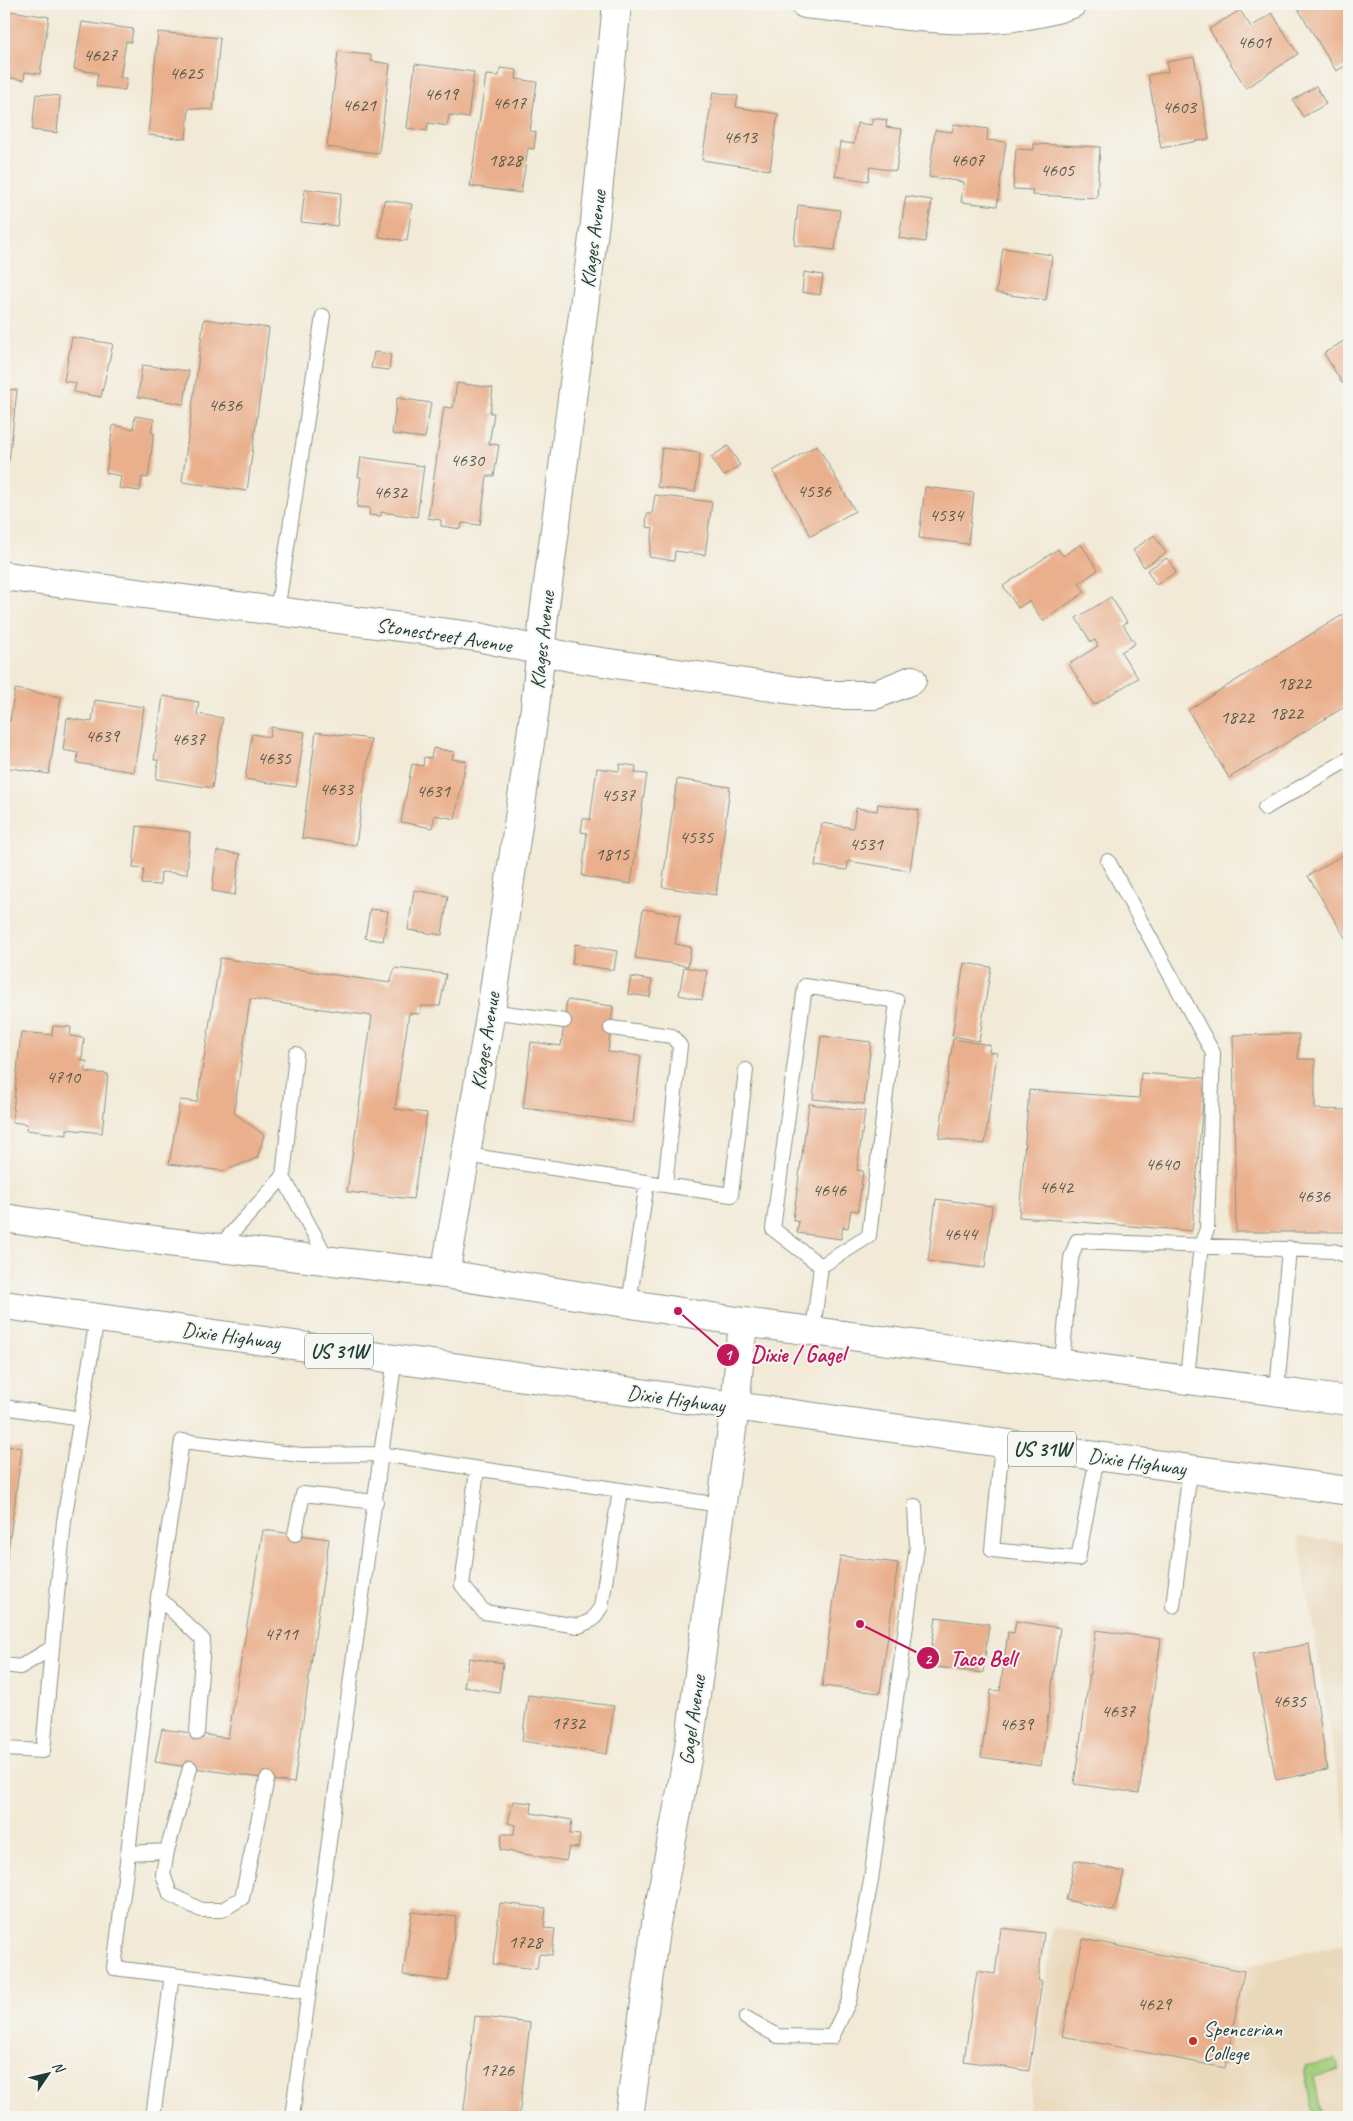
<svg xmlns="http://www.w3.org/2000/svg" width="1353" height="2121" font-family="Caveat,sans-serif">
<rect width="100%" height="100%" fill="#f6f6f2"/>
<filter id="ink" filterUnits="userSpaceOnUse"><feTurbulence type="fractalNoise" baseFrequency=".02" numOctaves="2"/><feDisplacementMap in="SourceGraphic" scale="10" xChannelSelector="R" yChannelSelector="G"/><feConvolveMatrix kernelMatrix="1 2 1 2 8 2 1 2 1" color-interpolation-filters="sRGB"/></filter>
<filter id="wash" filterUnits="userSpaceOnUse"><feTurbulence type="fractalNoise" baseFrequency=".0096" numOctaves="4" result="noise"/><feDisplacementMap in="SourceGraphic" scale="20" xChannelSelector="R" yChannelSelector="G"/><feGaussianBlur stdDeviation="1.12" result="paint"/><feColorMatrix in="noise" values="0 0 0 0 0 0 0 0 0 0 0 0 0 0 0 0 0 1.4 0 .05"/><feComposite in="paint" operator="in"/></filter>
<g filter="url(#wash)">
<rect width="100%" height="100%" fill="#f2ead7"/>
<!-- built -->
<path fill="#ead8ba" d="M1298,1536L1349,1543V1848Z
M1053,1927L1245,1965L1349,1943V2117H1027Z"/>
<!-- green -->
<path fill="#a2d07d" stroke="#608658" d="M1336,2060L1339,2070L1314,2077L1322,2117H1313L1305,2074V2067Z"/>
<g id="blocks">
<!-- building -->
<path fill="#eab08d" d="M1295,4H1349V64L1336,71Z
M4,10L49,17L40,74L25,72L24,80L4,77Z
M1240,10L1251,27L1272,13L1298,54L1246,88L1209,29Z
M82,22L133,29L131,42L126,41L120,78H127L125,90L96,86L98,73L74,69Z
M158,32L220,38L213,110L189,108L186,139L148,135Z
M338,52L371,55V61L390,64L379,153L327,147Z
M1194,57L1209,139L1161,148L1148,75L1168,72L1167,62Z
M415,64L474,72L468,118L449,115L447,126L428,123L427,131L407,128Z
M500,68L517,70L516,79L537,82L530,131L536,132L534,149L528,148L521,193L470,186L486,75L499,76Z
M1316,86L1326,104L1303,117L1293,100Z
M713,92L738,96L736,107L778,114L770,170L702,160Z
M36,94L60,96L57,133L32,130Z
M872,118L887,120L886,127L902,129L896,171L870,167L868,181L835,176L840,142L854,144L857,123L872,125Z
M954,124L988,129L987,140L1006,142L997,206L961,202L964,182L929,177L935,130L952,132Z
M1034,144L1100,147L1097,198L1032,195L1033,190L1013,189L1016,149L1034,150Z
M305,189L341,193L337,226L301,222Z
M906,196L932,200L925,242L899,238Z
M384,200L412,204L407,241L379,237Z
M798,205L840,210L835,250L794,245Z
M1003,248L1052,255L1046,300L996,293Z
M804,272L823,275L820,295L802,292Z
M204,319L269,328L247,491L182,482Z
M72,337L113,344L101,397L74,392L76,383L64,381Z
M1349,338V379L1342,383L1324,353Z
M374,352L391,354L389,370L371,368Z
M142,365L189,371L184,404L138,397Z
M457,383L493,388L490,413H494L489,444L499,445L494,476H487L480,525L462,523L461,529L441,526V520L428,518L444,407L453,408Z
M4,389L17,390L9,461L4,460Z
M397,398L431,403L425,438L392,434Z
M135,416L154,419L151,432L154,433L148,478L142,477L140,491L119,488L121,476L106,473L113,425L133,429Z
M817,445L855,511L811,536L773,471Z
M728,446L740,465L724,476L711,457Z
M662,448L700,453L695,492L657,487Z
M361,457L424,466L417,517L381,512V516L369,515L370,508L357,507L361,477H358Z
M925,487L974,493L968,544L919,538Z
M655,495L712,502L705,555L675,551L674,561L649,557L653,528L646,527L647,514H652Z
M1154,535L1166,553L1144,567L1133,550Z
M1081,544L1098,570L1079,583L1085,592L1043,621L1029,601L1018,608L1003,586L1058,549L1063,556Z
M1167,558L1176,572L1156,585L1147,570Z
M1111,597L1127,622L1123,624L1135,644L1121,652L1138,678L1094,705L1069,664L1098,646L1095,640L1091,642L1076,618Z
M1349,611V704L1229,778L1188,710Z
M15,689L61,697L49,774L4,767V720L10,721Z
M163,696L199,702L197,714L223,718L212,788L156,779L158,760H154Z
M95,700L144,707L134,772L77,763L78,753L63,750L67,718L92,722Z
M271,727L305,732L296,787L245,779L252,734L270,737Z
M316,732L371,739L356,845L302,838Z
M433,748L454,752L452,759L466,761L455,819L435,815L432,828L401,822L412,764L423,766L424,757L431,758Z
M620,764L636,766L635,773L647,774L631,884L582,876L587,833L581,832L583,818L590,820L597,768L619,771Z
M677,779L730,787L716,895L662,887Z
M4,795L9,796L5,828H4Z
M878,804L919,810L910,871L848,861L847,870L815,866L822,823L853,828L856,808L877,811Z
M137,826L190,832L187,874L161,872L160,885L142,884L144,869L133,868Z
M217,851L240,854L235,895L212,891Z
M1349,851V944L1308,876Z
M414,890L448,896L442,935L408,930Z
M370,909L388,911L383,941L365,938Z
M643,909L680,915L675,944L691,947L688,966L635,958Z
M575,944L617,951L614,970L572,964Z
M220,958L390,983L395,968L446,974L440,1006H422L420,1014L409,1013L395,1109L427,1113L413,1199L347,1192L372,1016L250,999L234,1113L264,1135L257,1158L224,1171L169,1164L180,1100L197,1102Z
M964,963L991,967L979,1041L952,1036Z
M684,967L707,971L702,1000L679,995Z
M631,977L652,980L650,997L628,994Z
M567,1000L613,1006L608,1052L641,1056L633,1123L523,1108L531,1042L561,1046Z
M53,1026L71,1027L70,1036L84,1038L82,1061H87L85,1072L108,1074L102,1133L67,1129V1135L26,1130L27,1124L12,1122L21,1032L52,1035Z
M1299,1034L1298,1059H1315V1109L1349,1110V1232H1236L1233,1035Z
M821,1036L871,1042L864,1104L813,1099Z
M953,1039L990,1045L989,1052L997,1053L985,1144L939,1138Z
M1141,1073L1205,1078L1192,1231L1019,1217L1029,1090L1139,1098Z
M809,1104L865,1111L857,1170L863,1171L858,1211L851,1210L848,1228L843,1227L841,1239L797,1233L799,1222L793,1220Z
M936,1199L992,1206L985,1268L928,1261Z
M4,1446L22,1448L5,1575H4Z
M263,1530L329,1539L294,1783L155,1762L162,1729L228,1738Z
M840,1556L898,1563L880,1693L822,1686Z
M936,1617L989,1624L983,1673L929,1666Z
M1016,1621L1060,1628L1041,1766L981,1757L991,1690L1000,1691L1008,1632L1014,1633Z
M1096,1630L1161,1639L1139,1793L1074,1784Z
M1309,1644L1327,1770L1276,1780L1252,1654Z
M469,1658L503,1663L499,1692L464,1687Z
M528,1695L614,1706L607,1754L522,1741Z
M513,1801L532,1803L531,1813L572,1820L570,1834L580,1835L578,1848L569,1847L566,1861L500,1850L502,1834H514L515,1825L508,1823Z
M1075,1860L1124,1872L1114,1911L1066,1900Z
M500,1903L546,1908L544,1928L555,1929L552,1955L539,1954L537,1969L493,1964Z
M412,1912L456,1917L448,1981L403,1975Z
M1001,1928L1044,1933L1038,1981H1042L1029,2071L964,2061L977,1971L995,1974Z
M1083,1939L1244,1971L1225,2068L1062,2036Z
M475,2016L530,2023L519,2117H463Z"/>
</g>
</g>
<g filter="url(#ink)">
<use href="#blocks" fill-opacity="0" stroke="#889486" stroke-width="1"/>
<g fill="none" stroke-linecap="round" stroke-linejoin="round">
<defs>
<path id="lane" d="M277,611L323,316
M1265,808L1349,759
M1108,861L1213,1053L1207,1229L1201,1245L1187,1378
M805,986L897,1001L869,1236L821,1266L773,1229Z
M491,1011L564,1021
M611,1028L672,1036L680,1046L665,1185
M296,1054L283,1177L328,1260
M466,1155L731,1195L746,1070
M218,1248L283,1177
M629,1304L647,1182
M813,1331L821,1266
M1062,1364L1071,1258L1077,1241L1333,1251L1346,1255L1349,1259
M1277,1391L1289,1248
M4,1407L81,1419
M1002,1444L992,1550L1078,1559L1097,1457
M477,1470L462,1585L484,1612L579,1626L592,1620L601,1607L620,1491
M295,1534L303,1494L376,1502
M158,1597L203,1640L197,1733
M1173,1606L1190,1470
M4,1665L20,1667L52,1648L64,1521L97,1318
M4,1749L43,1751L52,1648
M190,1768L167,1851L163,1874L170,1894L201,1910H222L242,1898L267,1779
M167,1851L128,1853L114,1968L172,1975
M128,1853L158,1597L182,1441L301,1455L381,1454L395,1359
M746,2018L778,2036L832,2037L849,2001L871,1880L917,1546L915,1506
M153,2117L172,1975L309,1992
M292,2117L381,1454L720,1505"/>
<path id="street" d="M805,4C894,13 986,34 1072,4
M4,576L478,637L575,658L826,695H875L912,680
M445,1274L491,1011L535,708L544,614L595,222L617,4"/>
<path id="secondary" d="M629,2117L656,1924L688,1754L735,1407L743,1322"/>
<path id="primary" d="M4,1218L168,1242L445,1274L743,1322L1349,1401
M4,1305L1349,1491"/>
</defs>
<!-- lane casing -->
<use href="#lane" stroke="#889486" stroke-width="16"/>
<!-- street casing -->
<use href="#street" stroke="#889486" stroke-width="30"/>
<!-- secondary casing -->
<use href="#secondary" stroke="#889486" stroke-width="30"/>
<!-- primary casing -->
<use href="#primary" stroke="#889486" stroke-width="30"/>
<!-- lane -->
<use href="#lane" stroke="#fff" stroke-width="14"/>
<!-- street -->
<use href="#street" stroke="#fff" stroke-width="28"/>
<!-- secondary -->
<use href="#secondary" stroke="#fff" stroke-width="28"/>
<!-- primary -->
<use href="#primary" stroke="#fff" stroke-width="28"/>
</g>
</g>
<!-- markers -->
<circle fill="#c8321e" stroke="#f6f6f2" stroke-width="2" cx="1193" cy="2041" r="5"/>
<g text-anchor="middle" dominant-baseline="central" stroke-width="4" stroke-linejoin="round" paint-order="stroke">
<!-- number labels -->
<g font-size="19" fill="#525a4a">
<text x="1254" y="42">4601</text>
<text x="100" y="55">4627</text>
<text x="186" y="73">4625</text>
<text x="441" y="94">4619</text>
<text x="509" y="103">4617</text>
<text x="359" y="105">4621</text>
<text x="1179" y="107">4603</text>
<text x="740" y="137">4613</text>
<text x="505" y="160">1828</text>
<text x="967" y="160">4607</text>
<text x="1057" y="170">4605</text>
<text x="225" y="405">4636</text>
<text x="467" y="460">4630</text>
<text x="814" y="491">4536</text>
<text x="390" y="492">4632</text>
<text x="946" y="515">4534</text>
<text x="1294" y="683">1822</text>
<text x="1286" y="713">1822</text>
<text x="1237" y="717">1822</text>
<text x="102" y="736">4639</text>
<text x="188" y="739">4637</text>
<text x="274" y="758">4635</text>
<text x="336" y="789">4633</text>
<text x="433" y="791">4631</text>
<text x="618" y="795">4537</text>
<text x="696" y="837">4535</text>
<text x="866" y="844">4531</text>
<text x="612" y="854">1815</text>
<text x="63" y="1077">4710</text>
<text x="1162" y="1164">4640</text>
<text x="1056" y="1187">4642</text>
<text x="829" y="1190">4646</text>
<text x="1313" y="1196">4636</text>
<text x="960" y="1234">4644</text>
<text x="281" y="1634">4711</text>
<text x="1289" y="1701">4635</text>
<text x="1118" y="1711">4637</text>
<text x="568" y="1723">1732</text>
<text x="1016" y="1724">4639</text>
<text x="525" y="1942">1728</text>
<text x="1154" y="2004">4629</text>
<text x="497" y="2070">1726</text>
</g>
<!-- shield labels -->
<g fill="#f6f6f2" stroke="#60746d" stroke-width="1">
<rect x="305" y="1333.5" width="68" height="35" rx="4"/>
<rect x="1008" y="1431.5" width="68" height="35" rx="4"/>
</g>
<g font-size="20" font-weight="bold" fill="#1f3d34">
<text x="339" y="1351">US 31W</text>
<text x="1042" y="1449">US 31W</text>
</g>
<!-- street labels -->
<g font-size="21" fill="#1f3d34" stroke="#f6f6f2">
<text transform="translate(593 239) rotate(-83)">Klages Avenue</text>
<text transform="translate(444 635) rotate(9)">Stonestreet Avenue</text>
<text transform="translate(542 640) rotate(-84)">Klages Avenue</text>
<text transform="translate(485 1041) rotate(-81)">Klages Avenue</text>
<text transform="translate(231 1336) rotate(8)">Dixie Highway</text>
<text transform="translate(676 1399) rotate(8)">Dixie Highway</text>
<text transform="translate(1137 1462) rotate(8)">Dixie Highway</text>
<text transform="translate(692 1720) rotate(-82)">Gagel Avenue</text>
</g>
<!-- poi labels -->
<g font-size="21" fill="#1f3d34" stroke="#f6f6f2" text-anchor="start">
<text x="1203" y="2029">Spencerian<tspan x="1203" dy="24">College</tspan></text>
</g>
</g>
<!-- callouts -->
<path fill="none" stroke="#c2185b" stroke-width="2" d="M678 1311L728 1355M860 1624L928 1658"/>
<g fill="#c2185b" stroke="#f6f6f2" stroke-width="2">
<circle cx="678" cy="1311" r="5"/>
<circle cx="860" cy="1624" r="5"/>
<circle cx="728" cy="1355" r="12"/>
<circle cx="928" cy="1658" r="12"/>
</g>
<g font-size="15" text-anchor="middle" font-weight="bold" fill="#fff">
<text x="728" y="1360">1</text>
<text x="928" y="1664">2</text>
</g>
<g font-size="22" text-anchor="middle" font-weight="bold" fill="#c2185b" stroke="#f6f6f2" stroke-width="4" stroke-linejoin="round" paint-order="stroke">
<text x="798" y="1362">Dixie / Gagel</text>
<text x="983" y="1666">Taco Bell</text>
</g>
<!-- margin -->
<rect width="1353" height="2121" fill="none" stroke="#f6f6f2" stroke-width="20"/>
<!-- north arrow -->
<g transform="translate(48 2074) rotate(55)" stroke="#f6f6f2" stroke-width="4" paint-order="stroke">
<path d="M0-4L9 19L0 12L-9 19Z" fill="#1f3d34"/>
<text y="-8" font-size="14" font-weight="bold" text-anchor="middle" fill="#1f3d34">N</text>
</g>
</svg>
